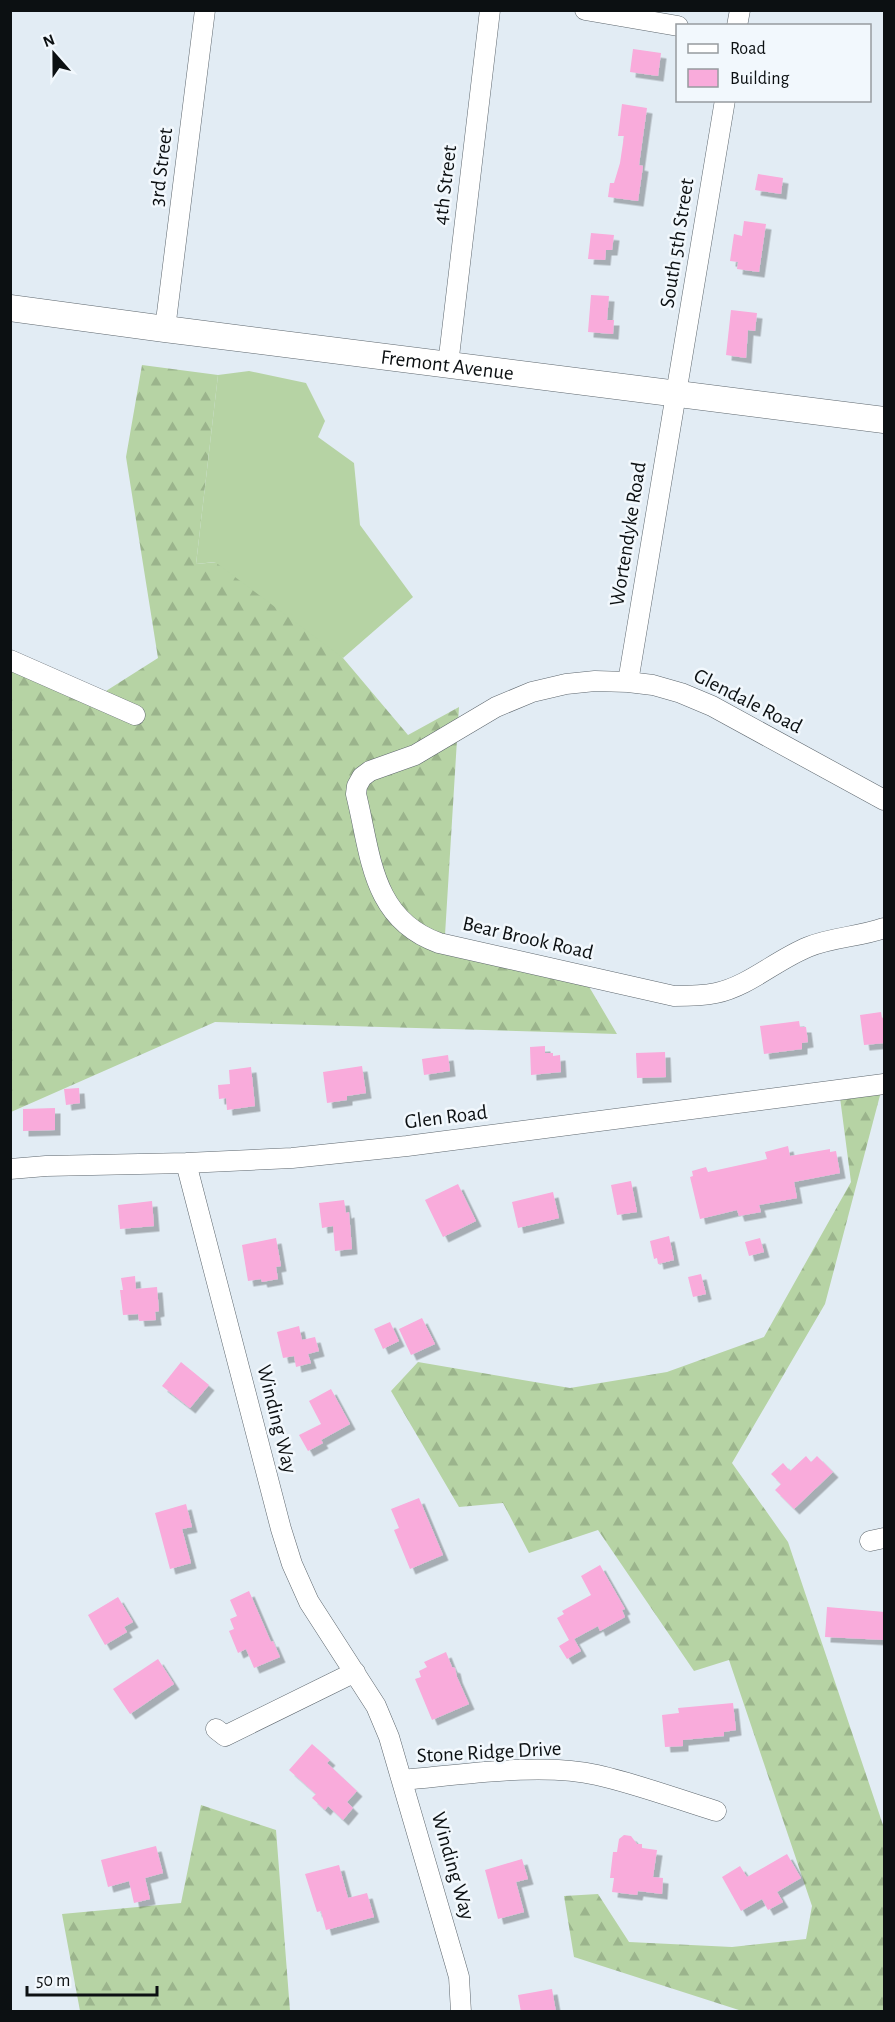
<svg xmlns="http://www.w3.org/2000/svg" width="895" height="2022" font-family="'Alegreya Sans',sans-serif">
<defs>
<pattern id="forest-firs" width="22" height="20" patternUnits="userSpaceOnUse" patternTransform="scale(1.5)"><rect width="22" height="20" fill="#b6d3a4"/><path d="M5 1l3.5 6h-7zM16 11l3.5 6h-7z" fill="#9bb48c"/></pattern>
<filter id="shadow"><feDropShadow dx="5.5" dy="5.5" stdDeviation="0" flood-color="#0004"/></filter>
</defs>
<rect width="100%" height="100%" fill="#e2ecf4"/>
<!-- forest -->
<path fill="url(#forest-firs)" d="M142,365L218,375L196,564L249,559L343,658L408,735L459,707L445,935L578,968L617,1034L215,1022L11,1112V671L106,691L158,658L126,457Z
M883,1084L825,1304L732,1463L788,1542L884,1828V2011H742L574,1957L564,1896L598,1894L629,1942L732,1947L806,1939L812,1906L729,1660L694,1671L598,1530L529,1553L503,1503L459,1507L391,1391L418,1362L570,1388L667,1372L764,1337L851,1182L839,1090Z
M201,1805L276,1830L290,2011H80L62,1914L181,1903Z"/>
<!-- garden -->
<path fill="#b6d3a4" d="M249,371L306,383L325,421L318,437L354,463L360,525L413,597L343,658L215,562L196,564L218,375Z"/>
<!-- building -->
<path fill="#f9abdb" filter="url(#shadow)" d="M633,49L661,53L658,76L630,72Z
M622,104L647,108L639,165L643,166L638,201L608,197L610,183H614L620,163L624,136H618Z
M758,174L783,178L781,194L755,190Z
M744,221L766,224L759,272L737,269L738,262L730,261L734,234L742,236Z
M591,233L614,235L612,250H606L605,260L588,259Z
M591,295L609,296L607,320H614L613,334L588,332Z
M731,310L757,313L755,331L748,330L746,358L726,355Z
M881,1012L882,1018L885,1017V1043L864,1045L860,1015Z
M799,1021L800,1027H806L808,1042L802,1043V1049L764,1054L760,1026Z
M545,1046V1053H553V1056L560,1055L561,1072L531,1075L530,1047Z
M665,1052L666,1077L637,1078L636,1053Z
M448,1055L450,1071L424,1075L422,1059Z
M362,1066L366,1093L347,1096V1100L327,1103L323,1072Z
M251,1067L255,1106L227,1110L226,1098L219,1099L218,1085L230,1084L229,1070Z
M79,1088L80,1103L66,1105L64,1089Z
M55,1108V1130L23,1131V1109Z
M788,1146L790,1156L830,1149V1152L836,1151L840,1173L794,1182L797,1198L759,1205L761,1212L739,1216L737,1210L700,1219L690,1177L693,1176L692,1171L706,1167L708,1172L767,1159L765,1152Z
M631,1181L637,1212L617,1215L611,1185Z
M458,1184L476,1221L443,1237L425,1200Z
M553,1192L559,1218L518,1228L512,1202Z
M344,1200L346,1213L349,1212L352,1249L335,1251L333,1226L322,1228L319,1203Z
M152,1201L154,1226L120,1229L118,1205Z
M669,1236L674,1260L658,1264L657,1258L654,1259L650,1241Z
M276,1238L281,1266L276,1267L278,1279L262,1282L261,1279L248,1281L242,1245Z
M760,1238L764,1252L749,1256L745,1242Z
M701,1274L706,1294L693,1297L688,1277Z
M135,1276L136,1289L157,1287L159,1311L155,1312L156,1320L139,1321L138,1314L123,1315L120,1290H123L121,1278Z
M422,1318L435,1344L411,1355L399,1329Z
M390,1322L399,1341L383,1349L374,1329Z
M299,1326L302,1340L315,1337L319,1351L308,1354L311,1363L296,1367L294,1356L283,1358L277,1332Z
M181,1362L209,1385L190,1408L162,1386Z
M331,1389L350,1424L321,1440L323,1443L308,1451L299,1435L321,1424L309,1401Z
M806,1456L811,1462L817,1456L833,1472L794,1509L775,1490L781,1484L771,1474L783,1463L790,1471Z
M419,1498L443,1555L410,1569L394,1530L399,1528L391,1509Z
M186,1504L192,1527L182,1529L191,1563L170,1569L155,1513Z
M600,1565L625,1609L622,1610L625,1617L600,1631L598,1626L574,1639L581,1651L567,1659L559,1646L569,1640L557,1618L564,1614L562,1611L591,1595L581,1576Z
M249,1591L271,1642L273,1641L280,1657L254,1668L246,1649L238,1653L229,1631L234,1629L230,1619L237,1616L230,1600Z
M118,1597L133,1622L124,1627L127,1632L105,1645L88,1615Z
M827,1607L885,1612V1640L825,1637Z
M446,1652L452,1667L455,1668L457,1677L469,1704L432,1720L415,1679L421,1677L419,1671L427,1667L424,1662Z
M158,1659L174,1684L130,1714L113,1689Z
M733,1703L736,1730L724,1732V1736L683,1740V1746L665,1747L662,1715L679,1713L678,1708Z
M312,1744L330,1760L327,1763L357,1791L347,1802L353,1808L343,1820L328,1806L325,1810L312,1798L316,1794L289,1770Z
M624,1835L631,1836L637,1844H642V1848L657,1850L653,1877L663,1878L662,1894L638,1891L637,1895L612,1892L614,1878H610L613,1852H617L619,1839Z
M156,1846L163,1873L145,1878L150,1899L134,1903L129,1881L108,1887L101,1860Z
M787,1854L801,1878L777,1892L783,1902L768,1910L762,1899L741,1911L722,1877L740,1866L747,1877Z
M522,1859L528,1879L516,1882L524,1912L498,1919L485,1870Z
M339,1865L348,1898L367,1893L374,1917L326,1930L321,1911L317,1912L305,1874Z
M552,1989L556,2012H521L518,1995Z"/>
<g fill="none" stroke-linecap="round" stroke-linejoin="round">
<defs>
<path id="minor" d="M585,10L678,26
M737,26L740,10
M165,329L205,10
M448,365L490,10
M10,660L135,715
M628,682L725,100
M884,800L712,706L681,693L653,685L628,682L595,681L566,684L532,692L496,707L415,755L370,771L362,777L357,786L356,794C371,854 371,919 439,943L674,996C688,996 702,996 716,993C749,986 776,960 808,947C832,937 859,937 884,928
M186,1163L281,1529L292,1564L309,1602L376,1706L389,1737L455,1963L459,1977L461,2012
M10,1169L46,1166L186,1163L292,1158L407,1146L884,1084
M870,1541L884,1538
M216,1729L225,1736L355,1672
M403,1780C460,1775 542,1762 597,1775C637,1784 677,1799 716,1811"/>
<g id="tertiary">
<path id="s1" d="M10,308L165,329L884,420"/>
</g>
</defs>
<!-- minor casing -->
<use href="#minor" stroke="#5e676e" stroke-width="21"/>
<!-- tertiary casing -->
<use href="#tertiary" stroke="#5e676e" stroke-width="27"/>
<!-- minor -->
<use href="#minor" stroke="#fff" stroke-width="20"/>
<!-- tertiary -->
<use href="#tertiary" stroke="#fff" stroke-width="26"/>
</g>
<g text-anchor="middle" dominant-baseline="central" stroke-width="5" stroke-linejoin="round" paint-order="stroke">
<!-- street labels -->
<g font-size="21" fill="#0c1012" stroke="#f2f8fd">
<text transform="translate(161 167) rotate(-83)">3rd Street</text>
<text transform="translate(445 185) rotate(-83)">4th Street</text>
<text transform="translate(677 243) rotate(-81)">South 5th Street</text>
<text stroke="none"><textPath href="#s1" startOffset="441">Fremont Avenue</textPath></text>
<text transform="translate(628 534) rotate(-81)">Wortendyke Road</text>
<text transform="translate(748 701) rotate(27)">Glendale Road</text>
<text transform="translate(528 938) rotate(13)">Bear Brook Road</text>
<text transform="translate(446 1117) rotate(-7)">Glen Road</text>
<text transform="translate(277 1419) rotate(76)">Winding Way</text>
<text transform="translate(489 1752) rotate(-3)">Stone Ridge Drive</text>
<text transform="translate(453 1866) rotate(74)">Winding Way</text>
</g>
</g>
<!-- border -->
<rect width="895" height="2022" fill="none" stroke="#0c1012" stroke-width="24"/>
<!-- legend -->
<rect x="676" y="24" width="195" height="78" fill="#f2f8fd" stroke="#969b9f" stroke-width="1.5"/>
<rect x="688" y="44" width="30" height="9" fill="#ffffff" stroke="#969b9f" stroke-width="1.5"/>
<text x="730" y="54" font-size="18" fill="#0c1012">Road</text>
<rect x="688" y="69" width="30" height="18" fill="#f9abdb" stroke="#969b9f" stroke-width="1.5"/>
<text x="730" y="84" font-size="18" fill="#0c1012">Building</text>
<!-- north arrow -->
<g transform="translate(54 54) rotate(339)" stroke="#f2f8fd" stroke-width="4.5" paint-order="stroke">
<path d="M0-4.5L10 22L0 15L-10 22Z" fill="#0c1012"/>
<text y="-9" font-size="16" font-weight="bold" text-anchor="middle" fill="#0c1012">N</text>
</g>
<!-- scale -->
<path d="M27 1986v9h130v-9" fill="none" stroke="#0c1012" stroke-width="3"/>
<text x="36" y="1986" font-size="18" fill="#0c1012" stroke="#f2f8fd" stroke-width="4.5" paint-order="stroke">50 m</text>
</svg>
